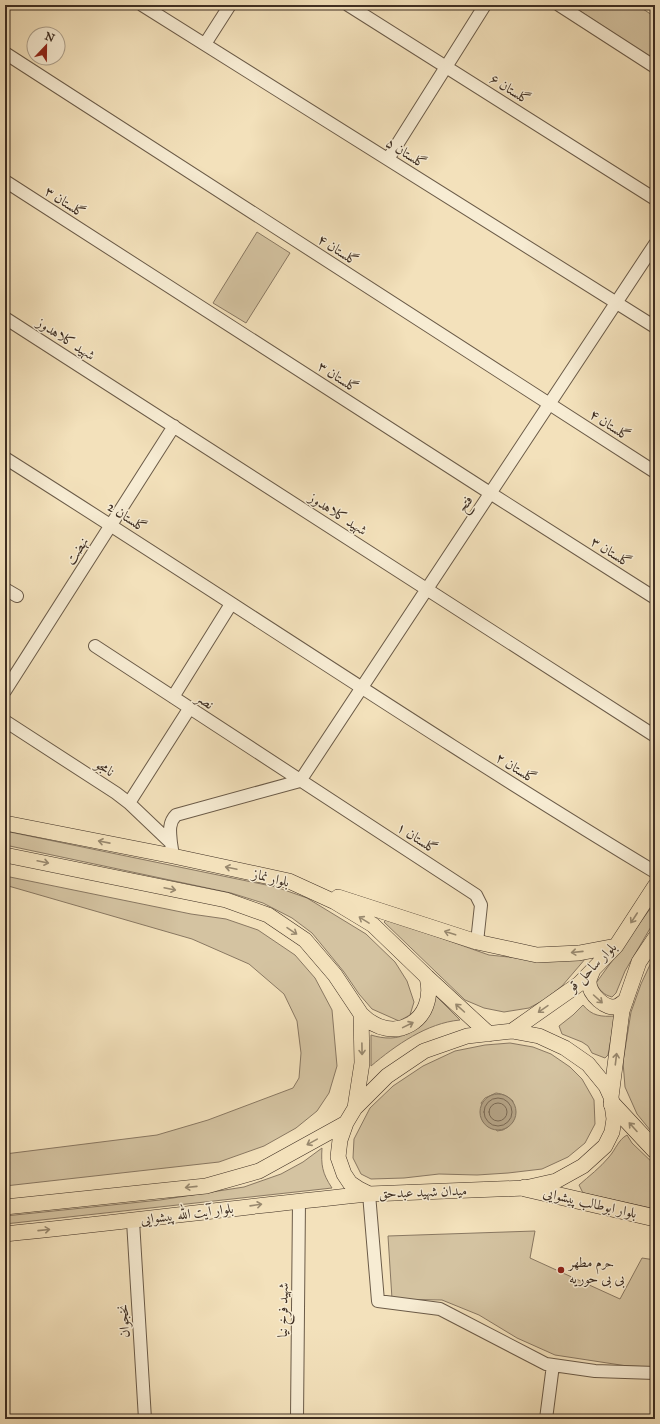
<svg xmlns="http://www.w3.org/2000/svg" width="660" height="1424" font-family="'IM FELL Great Primer',Amiri,serif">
<rect width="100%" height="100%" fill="#f3e1bb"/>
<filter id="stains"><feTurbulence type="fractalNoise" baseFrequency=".005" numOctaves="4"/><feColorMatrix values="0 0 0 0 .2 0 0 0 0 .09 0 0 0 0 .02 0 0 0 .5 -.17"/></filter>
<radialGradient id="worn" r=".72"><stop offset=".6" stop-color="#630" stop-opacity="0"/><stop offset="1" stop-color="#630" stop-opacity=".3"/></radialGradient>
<!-- green -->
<path fill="#d4c3a1" stroke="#897862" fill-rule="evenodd" d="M571,5H637L655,17V60Z
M257,232L290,253L246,323L213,303Z
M5,831L276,887L307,898L366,934L395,962L407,981L414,1002L410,1015L399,1021L372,1009L359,994L344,972L312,933L292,918L263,903L231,893L5,845Z
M5,876L191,914L226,919L258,930L295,955L315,978L332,1010L337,1066L329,1093L317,1111L296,1128L264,1146L219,1162L5,1186V1154L157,1135L208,1120L293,1088L299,1078L301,1053L297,1021L284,994L249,964L192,939L5,885Z
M655,902V920L625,971L616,993L612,997C604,995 599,990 596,983Z
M387,919L489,955L528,959L586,958L562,986L544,1000L529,1008L504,1012L484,1008L465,1000L384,922Z
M655,954V1136L637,1114L625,1087L623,1062L631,1012L641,984Z
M435,995L460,1020C427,1023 396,1045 371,1066V1035C384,1039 398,1040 410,1032C415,1029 430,1002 435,995Z
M583,1005C592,1016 601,1017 615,1016L608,1055L605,1058L592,1053L588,1046L582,1042L562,1034L559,1026L573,1015Z
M510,1043L533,1047L551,1054L570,1067L582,1079L594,1100L595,1124L585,1143L568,1157L542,1169L508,1173L477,1175L439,1174L404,1178L371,1179L361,1174L353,1158L354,1139L370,1108L393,1086L423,1066L455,1051L485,1045ZM496,1093C503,1094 507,1096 513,1101L508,1127L503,1130L497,1131L481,1103L485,1098Z
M627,1135L632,1143L655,1165V1209L583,1193L579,1185C589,1176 600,1168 609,1157C616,1149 618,1140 627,1135Z
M322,1148C321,1165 322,1173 332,1188L5,1224V1216L160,1200L244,1187L281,1174L303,1162Z
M535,1231L530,1258L620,1299L642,1258L655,1260V1367L627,1366L555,1355L517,1338L479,1315L442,1300L392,1299L388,1236Z"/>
<!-- water -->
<path fill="#b5a487" stroke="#85755f" d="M480 1112a18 18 0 1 1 36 0a18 18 0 1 1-36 0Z"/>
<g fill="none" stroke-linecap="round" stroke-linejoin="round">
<!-- shore -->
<path stroke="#7a6954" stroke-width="1" d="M484 1112a14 14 0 1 1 28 0a14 14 0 1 1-28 0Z
M489 1112a9 9 0 1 1 18 0a9 9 0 1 1-18 0Z"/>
<defs>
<path id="minor" d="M142,5L655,327
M348,5L655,199
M559,5L655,67
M205,44L230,5
M5,53L655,472
M388,159L485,5
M5,181L490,493L655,598
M5,318L655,736
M5,458C222,595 435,739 655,872
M5,589L17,596
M95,646L476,895L481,905L477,942
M5,691L174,426
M173,697L231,604
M5,721L116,793L129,803L171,843L173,856
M300,781L655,244
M129,803L189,709
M171,843C170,833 168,823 176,815L300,781
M369,1194L378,1301L440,1309L546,1364L595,1371L655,1373
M133,1221L145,1419
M297,1419L299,1201
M546,1419L553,1365"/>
<path id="major" d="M5,823L173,856L289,881L335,902L373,925L427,977L489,1034
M5,855L226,900L268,915L305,940L335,975L361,1014L362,1063L355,1108
M338,897L477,942L537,955L579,953L616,946
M593,970C592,973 589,978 589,982C589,994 606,1011 618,1006C621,1004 624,1002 626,1000
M361,1014C393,1047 438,1021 427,977
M512,1031L539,1036L565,1048L588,1064L606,1086L611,1097L614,1119L612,1132L605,1146L583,1166L556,1181L525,1188L369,1194L359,1189L350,1183L344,1174L338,1157L340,1140L346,1123L355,1108L387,1076L424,1051L467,1036Z
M512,1031L579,984L616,946L655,886
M611,1097L622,1011L639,962L655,938
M5,1207L206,1186L259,1171L346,1123
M5,1234C126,1222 247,1206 369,1194"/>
<path id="highway" d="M612,1104L655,1150
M525,1188L655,1218"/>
</defs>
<!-- minor casing -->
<use href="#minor" stroke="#6b5b48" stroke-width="14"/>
<!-- major casing -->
<use href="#major" stroke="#3e2e22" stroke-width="16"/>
<!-- highway casing -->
<use href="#highway" stroke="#3e2e22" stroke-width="18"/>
<!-- minor -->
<use href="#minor" stroke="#f7ecd3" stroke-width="12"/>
<!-- major -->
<use href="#major" stroke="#f3e1bb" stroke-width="15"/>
<!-- highway -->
<use href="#highway" stroke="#f3e1bb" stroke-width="17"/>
</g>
<!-- one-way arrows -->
<defs><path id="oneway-shaft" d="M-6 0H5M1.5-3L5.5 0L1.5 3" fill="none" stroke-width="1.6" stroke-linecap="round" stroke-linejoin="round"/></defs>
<g stroke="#98886e">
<use href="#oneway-shaft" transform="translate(104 842) rotate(-169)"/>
<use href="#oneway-shaft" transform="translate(43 862) rotate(12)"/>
<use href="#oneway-shaft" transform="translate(231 868) rotate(-168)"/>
<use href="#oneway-shaft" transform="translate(170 889) rotate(12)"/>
<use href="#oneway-shaft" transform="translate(634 918) rotate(123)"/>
<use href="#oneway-shaft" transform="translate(364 920) rotate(-148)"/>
<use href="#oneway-shaft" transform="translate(292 931) rotate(34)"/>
<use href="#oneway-shaft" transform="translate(450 933) rotate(-162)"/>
<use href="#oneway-shaft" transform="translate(577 952) rotate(174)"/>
<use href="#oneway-shaft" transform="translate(598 999) rotate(42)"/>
<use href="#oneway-shaft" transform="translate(460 1008) rotate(-138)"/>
<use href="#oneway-shaft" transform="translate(543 1009) rotate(145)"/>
<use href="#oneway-shaft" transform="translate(408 1025) rotate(-26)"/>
<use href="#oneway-shaft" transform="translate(362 1049) rotate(89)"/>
<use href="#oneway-shaft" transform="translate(616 1059) rotate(-83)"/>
<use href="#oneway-shaft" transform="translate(633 1127) rotate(-132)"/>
<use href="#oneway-shaft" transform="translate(312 1142) rotate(151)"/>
<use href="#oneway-shaft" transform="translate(191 1187) rotate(174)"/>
<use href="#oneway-shaft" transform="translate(256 1205) rotate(-8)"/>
<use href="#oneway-shaft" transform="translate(44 1230) rotate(-6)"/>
</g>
<!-- markers -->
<circle fill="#8f2418" stroke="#f7ecd3" stroke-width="1.5" cx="561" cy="1270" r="4"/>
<g text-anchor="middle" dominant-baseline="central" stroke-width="3" stroke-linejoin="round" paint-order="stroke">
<!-- street labels -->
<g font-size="14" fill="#3e2e22" stroke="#f7ecd3">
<text transform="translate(510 89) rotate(32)">گلستان ۶</text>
<text transform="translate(406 153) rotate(32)">گلستان ۵</text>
<text transform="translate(65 202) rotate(33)">گلستان ۳</text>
<text transform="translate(338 250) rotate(33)">گلستان ۴</text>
<text transform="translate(66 339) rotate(33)">شهید کلاهدوز</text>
<text transform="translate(338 377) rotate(33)">گلستان ۳</text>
<text transform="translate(610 425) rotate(33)">گلستان ۴</text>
<text transform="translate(465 504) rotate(-56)">فتح</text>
<text transform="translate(338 514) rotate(33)">شهید کلاهدوز</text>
<text transform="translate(127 517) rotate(33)">گلستان 2</text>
<text transform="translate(77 551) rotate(-57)">نهضت</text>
<text transform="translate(611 552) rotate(32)">گلستان ۳</text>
<text transform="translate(205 701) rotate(34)">نصر</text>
<text transform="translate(105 768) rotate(33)">نامجو</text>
<text transform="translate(516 768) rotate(32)">گلستان ۲</text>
<text transform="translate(417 838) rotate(33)">گلستان ۱</text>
<text transform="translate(271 878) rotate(14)">بلوار نماز</text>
<text transform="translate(592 967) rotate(-45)">بلوار ساحل قو</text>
<text transform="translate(423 1192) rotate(-2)">میدان شهید عبدحق</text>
<text transform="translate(590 1203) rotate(13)">بلوار ابوطالب پیشوایی</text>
<text transform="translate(187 1214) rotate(-7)">بلوار آیت الله پیشوایی</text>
<text transform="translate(283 1310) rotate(-89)">شهید فرخ نیا</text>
<text transform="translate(124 1321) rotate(-93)">نخجوان</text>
</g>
<!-- poi labels -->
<g font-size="14" fill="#3e2e22" stroke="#f7ecd3" text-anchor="start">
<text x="569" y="1262">حرم مطهر<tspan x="569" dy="16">بی بی حوریه</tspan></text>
</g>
</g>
<!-- margin -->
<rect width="660" height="1424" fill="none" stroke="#f3e1bb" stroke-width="20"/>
<rect x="6" y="6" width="648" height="1412" fill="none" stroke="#3e2e22" stroke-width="2"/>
<rect x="10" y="10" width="640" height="1404" fill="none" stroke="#3e2e22"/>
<!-- north arrow -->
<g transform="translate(46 46) rotate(22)"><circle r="19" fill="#f7ecd3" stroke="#ada08c"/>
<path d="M0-3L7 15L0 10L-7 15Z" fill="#8f2418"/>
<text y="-6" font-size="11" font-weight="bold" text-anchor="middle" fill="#3e2e22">N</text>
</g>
<rect width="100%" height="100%" filter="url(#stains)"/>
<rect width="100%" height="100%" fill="url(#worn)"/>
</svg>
